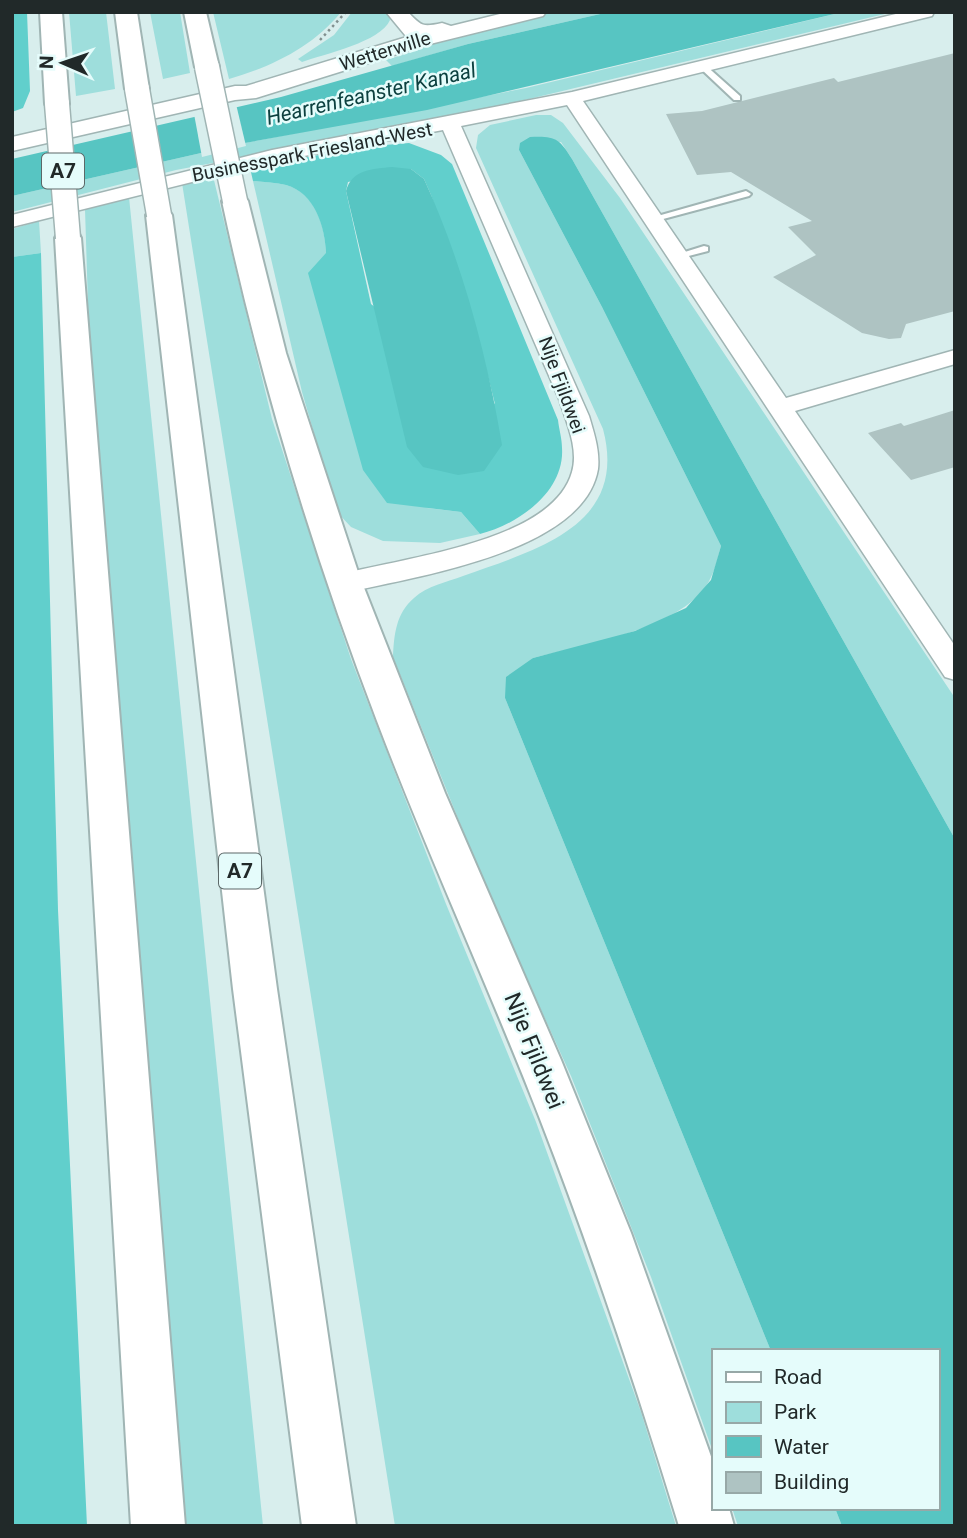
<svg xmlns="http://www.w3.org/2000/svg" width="967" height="1538" font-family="Roboto,sans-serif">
<rect width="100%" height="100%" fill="#d8eeed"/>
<!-- green -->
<path fill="#9ededc" d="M69,12H106L115,89L76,96Z
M150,12H180L190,73L163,79Z
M213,12H341C313,47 271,67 229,79Z
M352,12H388L390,20C381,42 324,54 302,62L298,59L334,35Z
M552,12H609L468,44L392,66L386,60L418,50L412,46L459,32Z
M843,12H893L445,119L176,170L12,212V196L245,143L526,88Z
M536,115H551L563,123L620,198L955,698V839L572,159L561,142L519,150L602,307L721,546C718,556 716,568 711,577C689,628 582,645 533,658L505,698L771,1351H713V1452L651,1277L571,1076L488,893L393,657C394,635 396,613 414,598C427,586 447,582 463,576C534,550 629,527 603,429L476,148L478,135L490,125Z
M213,176L272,419L351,659L446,904L536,1122L641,1412L676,1526H395L182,183Z
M253,181C264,182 276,183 286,185C316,193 325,227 326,253L427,508L461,512L480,534L440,543L383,541L351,527L337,512L302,392Z
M129,197L263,1526H173L94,497L85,209Z
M39,221L41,253L12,257V229Z
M732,1508H835L842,1526H738Z"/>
<!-- forest -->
<path fill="#61cfcc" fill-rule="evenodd" d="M12,12H27L30,91L23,108L12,112Z
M409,143L441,155L452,164L558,420C559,429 562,439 562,448C565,492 517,525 480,534L461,512L387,503L363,470L308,273L326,253C325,227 315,193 286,185C276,183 263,182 253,181L250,168L361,147ZM411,169L424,179L431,195L473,317L495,404L371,304L346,191L348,182Z
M41,253L58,910L87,1526H12V257Z"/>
<!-- water -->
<path fill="#57c5c2" d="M609,12H843L427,110L245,143L12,196V159L281,97L468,44Z
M530,137C555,136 559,138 572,159L955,839V1526H842L835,1508H937V1351H771L505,698L506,677L533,658L635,631L686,608L711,580L721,546L602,307L519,150L520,143Z
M392,167L411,169L424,179C462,262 487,355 502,445L484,471L458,475L423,467L407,447L346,191C352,169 373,169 392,167Z"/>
<!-- pier -->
<path fill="#d8eeed" d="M236,104L246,146L202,157L194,114Z"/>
<!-- building -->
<path fill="#aec3c2" d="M955,53V311L906,324L901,338L889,339L862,333L773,277L816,255L788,227L812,221L731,172L697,175L666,114L702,111L834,78L838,82Z
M955,410V467L911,480L868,433L901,423L904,426Z"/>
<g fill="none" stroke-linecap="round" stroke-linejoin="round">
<defs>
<path id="service" d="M703,63L740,96V100H734L700,68L699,66Z
M746,191L751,194L749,196L652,222L647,219Z
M704,246L708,247V251L677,259L672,256Z"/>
<path id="minor" d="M904,12H934L932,16L583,101L786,398L955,350V364L795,411L955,646V680L945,677L567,105L461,126L589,416C594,433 600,451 598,469C584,553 412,577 344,593L335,590L331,583L335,576C396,558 552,544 572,472C579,449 566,421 559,399L443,130L272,162L12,227V215L272,150L572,92Z"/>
<path id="tertiary" d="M386,12H408C422,27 423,27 442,23L451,26L508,12H546L543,16L426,45L256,98L235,100L12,151V137L235,86H246L410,36L405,35Z"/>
<path id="secondary" d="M184,12H206L219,67L215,72H199L195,67Z
M235,193L244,195L248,201L286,353L359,575L445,793L561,1060L631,1233L713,1462V1508H729L734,1526H679C637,1389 592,1253 540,1119C488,985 428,855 377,721C312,551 260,378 222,201L226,195Z"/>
<path id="motorway" d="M40,12H62L69,104L66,109L57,111L48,109L45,104Z
M115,12H137L149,89L145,94H129L125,89Z
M159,207L168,209L172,215L277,989L356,1526H302L233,989L146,215L150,209Z
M68,230L78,232L81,238L185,1526H131L55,238L58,232Z"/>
</defs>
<!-- service casing -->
<use href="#service" stroke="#a0b5b4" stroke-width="4"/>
<!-- minor casing -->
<use href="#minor" stroke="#a0b5b4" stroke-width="3"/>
<!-- tertiary casing -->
<use href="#tertiary" stroke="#a0b5b4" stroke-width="3"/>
<!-- secondary casing -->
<use href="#secondary" stroke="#a0b5b4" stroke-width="4"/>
<!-- motorway casing -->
<use href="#motorway" stroke="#a0b5b4" stroke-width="4"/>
<!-- path -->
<path stroke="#808f8e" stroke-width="2.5" stroke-dasharray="2.5 3.5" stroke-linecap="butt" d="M320,40L346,12"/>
<!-- service -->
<use href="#service" fill="#fff" fill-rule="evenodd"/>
<!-- minor -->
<use href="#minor" fill="#fff" fill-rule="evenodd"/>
<!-- tertiary -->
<use href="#tertiary" fill="#fff" fill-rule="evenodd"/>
<!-- secondary -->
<use href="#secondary" fill="#fff" fill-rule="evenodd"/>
<!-- motorway -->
<use href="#motorway" fill="#fff" fill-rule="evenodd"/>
<defs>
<path id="secondary-bridge" d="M207,67L235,201"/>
<path id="motorway-bridge" d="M137,89L159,215
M57,104L68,238"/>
</defs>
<!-- secondary-bridge casing -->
<use href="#secondary-bridge" stroke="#a0b5b4" stroke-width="27" stroke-linecap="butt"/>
<!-- motorway-bridge casing -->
<use href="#motorway-bridge" stroke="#a0b5b4" stroke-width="27" stroke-linecap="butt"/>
<!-- secondary-bridge -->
<use href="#secondary-bridge" stroke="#fff" stroke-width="24"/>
<!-- motorway-bridge -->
<use href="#motorway-bridge" stroke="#fff" stroke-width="24"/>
</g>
<g text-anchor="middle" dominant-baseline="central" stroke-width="5" stroke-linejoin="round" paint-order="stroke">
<!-- far-street labels -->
<g font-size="19" fill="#212929" stroke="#e5fcfb">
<text transform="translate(385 51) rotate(-17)">Wetterwille</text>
<text transform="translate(312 152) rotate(-11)">Businesspark Friesland-West</text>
<text transform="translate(562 385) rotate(70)">Nije Fjildwei</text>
</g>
<!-- far-water labels -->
<g font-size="21" font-style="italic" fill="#0c403f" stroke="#e5fcfb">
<text transform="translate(371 94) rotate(-13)">Hearrenfeanster Kanaal</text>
</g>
<!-- shield labels -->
<g fill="#e5fcfb" stroke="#5c6868" stroke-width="2">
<rect x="42" y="153.5" width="42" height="35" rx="5"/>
<rect x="219" y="853.5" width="42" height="35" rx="5"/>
</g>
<g font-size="21" font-weight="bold" fill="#212929">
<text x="63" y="171">A7</text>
<text x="240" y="871">A7</text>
</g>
<!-- street labels -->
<g font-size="23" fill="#212929" stroke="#e5fcfb">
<text transform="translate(534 1051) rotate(68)">Nije Fjildwei</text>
</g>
</g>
<!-- border -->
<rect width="967" height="1538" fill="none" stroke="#212929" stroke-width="28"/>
<!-- legend -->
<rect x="712" y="1349" width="228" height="161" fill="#e5fcfb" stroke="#97a8a7" stroke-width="2"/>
<rect x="726" y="1372" width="35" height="10" fill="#ffffff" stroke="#97a8a7" stroke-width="2"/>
<text x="774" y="1384" font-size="21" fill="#212929">Road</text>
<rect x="726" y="1402" width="35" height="21" fill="#9ededc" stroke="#97a8a7" stroke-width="2"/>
<text x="774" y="1419" font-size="21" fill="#212929">Park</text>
<rect x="726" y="1436" width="35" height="21" fill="#57c5c2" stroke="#97a8a7" stroke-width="2"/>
<text x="774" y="1454" font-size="21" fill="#212929">Water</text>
<rect x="726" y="1472" width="35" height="21" fill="#aec3c2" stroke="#97a8a7" stroke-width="2"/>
<text x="774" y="1489" font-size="21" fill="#212929">Building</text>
<!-- north arrow -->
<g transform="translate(63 63) rotate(272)" stroke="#e5fcfb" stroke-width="5" paint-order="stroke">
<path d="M0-5L12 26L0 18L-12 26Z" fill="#212929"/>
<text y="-10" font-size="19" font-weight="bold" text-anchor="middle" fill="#212929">N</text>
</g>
</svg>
